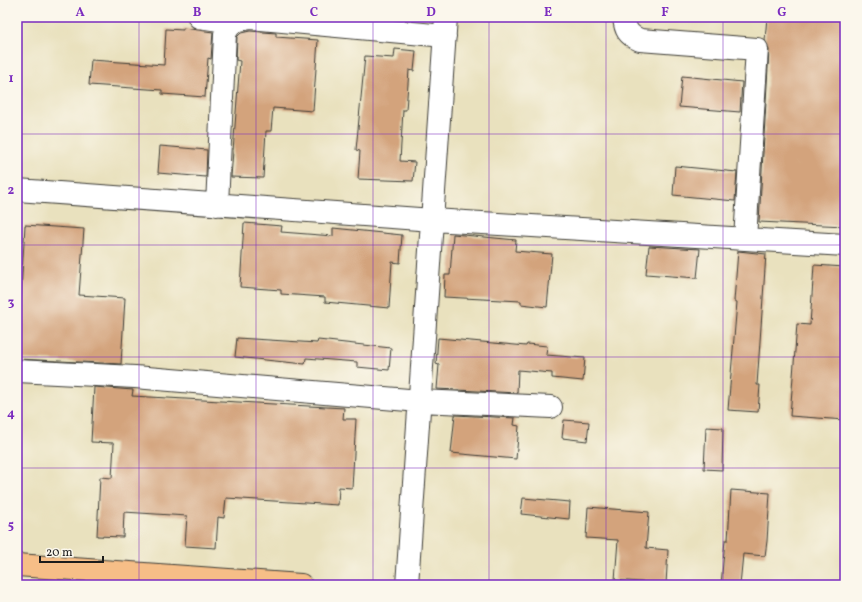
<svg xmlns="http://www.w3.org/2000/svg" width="862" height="602" font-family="Vollkorn,serif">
<rect width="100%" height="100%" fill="#fbf7ec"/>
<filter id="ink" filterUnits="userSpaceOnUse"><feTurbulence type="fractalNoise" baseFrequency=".025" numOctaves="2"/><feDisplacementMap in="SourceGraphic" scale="8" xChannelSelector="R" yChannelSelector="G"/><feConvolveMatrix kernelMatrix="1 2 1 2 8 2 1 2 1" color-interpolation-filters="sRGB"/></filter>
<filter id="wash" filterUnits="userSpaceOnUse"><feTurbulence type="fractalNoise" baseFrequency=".012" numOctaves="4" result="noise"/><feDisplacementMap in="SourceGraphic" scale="16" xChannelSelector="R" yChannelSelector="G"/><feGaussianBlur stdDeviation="0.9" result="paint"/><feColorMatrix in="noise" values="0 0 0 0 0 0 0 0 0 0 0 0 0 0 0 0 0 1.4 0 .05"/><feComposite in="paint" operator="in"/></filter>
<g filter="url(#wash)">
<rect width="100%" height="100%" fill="#e9e1be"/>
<g id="blocks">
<!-- building -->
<path fill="#d3a37c" d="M767,17H845V226L759,222L769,50L765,40Z
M183,28L213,32L211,59L208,58L205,97L162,94V90L89,85L91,60L164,65L166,29L183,30Z
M250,31L276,33V37L318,40L313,111L273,108L271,131H266L263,178L231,177L240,61L236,60L237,37L241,33Z
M395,49L416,51L414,71L409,70L406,110H403L400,161L415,162L413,181L358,179L360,151L356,150L365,56L394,58Z
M682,76L742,82L740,112L679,107Z
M160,146L207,150L206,177L158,173Z
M675,166L737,172L735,201L673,195Z
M244,223L282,226L281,232L333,236V228L402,235L400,263L392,262L389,308L325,302V297L281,294V290L240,287Z
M25,225L84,229L79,295L125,298L121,364L17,359Z
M453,234L516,240L515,251L552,254L547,307L521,304V301L444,297L445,275H450Z
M649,246L700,249L697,278L646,274Z
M738,251L766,254L757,385H760L758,412L728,410L737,302L734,301Z
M814,265L845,267V420L790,416L797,324L810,325Z
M237,338L317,343L318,340L391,348L389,370L357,367V362L306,358L305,364L235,357Z
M438,338L526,346L527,344L547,346L546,355L585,358L583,381L552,378V373L518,370L517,393L437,389L439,365L436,364Z
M94,387L133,390L132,396L344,408L343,419H356L352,488L339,487L338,505L226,498L224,518L218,517L216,548L185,546L187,516L124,512L123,537L97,536L100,477L112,478L114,443L91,442Z
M455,415L515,418L514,425L519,426L516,459L451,453Z
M564,420L589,422L587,441L562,438Z
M706,427L723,428L722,470L704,469Z
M731,490L770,493L767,541L765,556L743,554L740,585H721L725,540H728Z
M523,498L570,502L569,519L521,514Z
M588,507L649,512L646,548L668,550L666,584L615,580L618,540L586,538Z"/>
</g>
</g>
<g filter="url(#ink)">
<use href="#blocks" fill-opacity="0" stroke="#3b3a34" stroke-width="1"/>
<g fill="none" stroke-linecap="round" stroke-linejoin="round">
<defs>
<path id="minor" d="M199,17L226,21L230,24
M624,17C625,30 628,35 640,40L757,49L745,239
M17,190L433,220L845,245
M217,205L225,34C231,21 236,20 250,18L445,36
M17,371L135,377L420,401L551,407
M407,585L446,17"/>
<path id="primary" d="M17,565L301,585"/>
</defs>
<!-- minor casing -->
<use href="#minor" stroke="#3b3a34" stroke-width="24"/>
<!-- primary casing -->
<use href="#primary" stroke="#3b3a34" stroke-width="24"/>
<!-- minor -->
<use href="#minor" stroke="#fff" stroke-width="22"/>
<!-- primary -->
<use href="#primary" stroke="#f6be87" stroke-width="22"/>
</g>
</g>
<!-- grid -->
<path fill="none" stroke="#7b2cbf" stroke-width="1" stroke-opacity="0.55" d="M139,17V585M256,17V585M373,17V585M489,17V585M606,17V585M723,17V585M17,134H845M17,245H845M17,357H845M17,468H845"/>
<!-- margin -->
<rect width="862" height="602" fill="none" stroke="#fbf7ec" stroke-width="44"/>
<!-- scale -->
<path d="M40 556v6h63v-6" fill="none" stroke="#1c1c1c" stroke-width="2"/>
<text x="46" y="556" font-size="12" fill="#1c1c1c" stroke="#fbf7ec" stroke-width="3" paint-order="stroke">20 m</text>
<rect x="22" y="22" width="818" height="558" fill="none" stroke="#7b2cbf" stroke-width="1.5"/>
<g font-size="13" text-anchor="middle" font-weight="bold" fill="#7b2cbf">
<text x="80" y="16">A</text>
<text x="197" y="16">B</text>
<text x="314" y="16">C</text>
<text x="431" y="16">D</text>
<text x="548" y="16">E</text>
<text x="665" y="16">F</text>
<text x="782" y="16">G</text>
<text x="11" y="82">1</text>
<text x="11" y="194">2</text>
<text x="11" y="306">3</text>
<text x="11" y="417">4</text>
<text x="11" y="529">5</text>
</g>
</svg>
